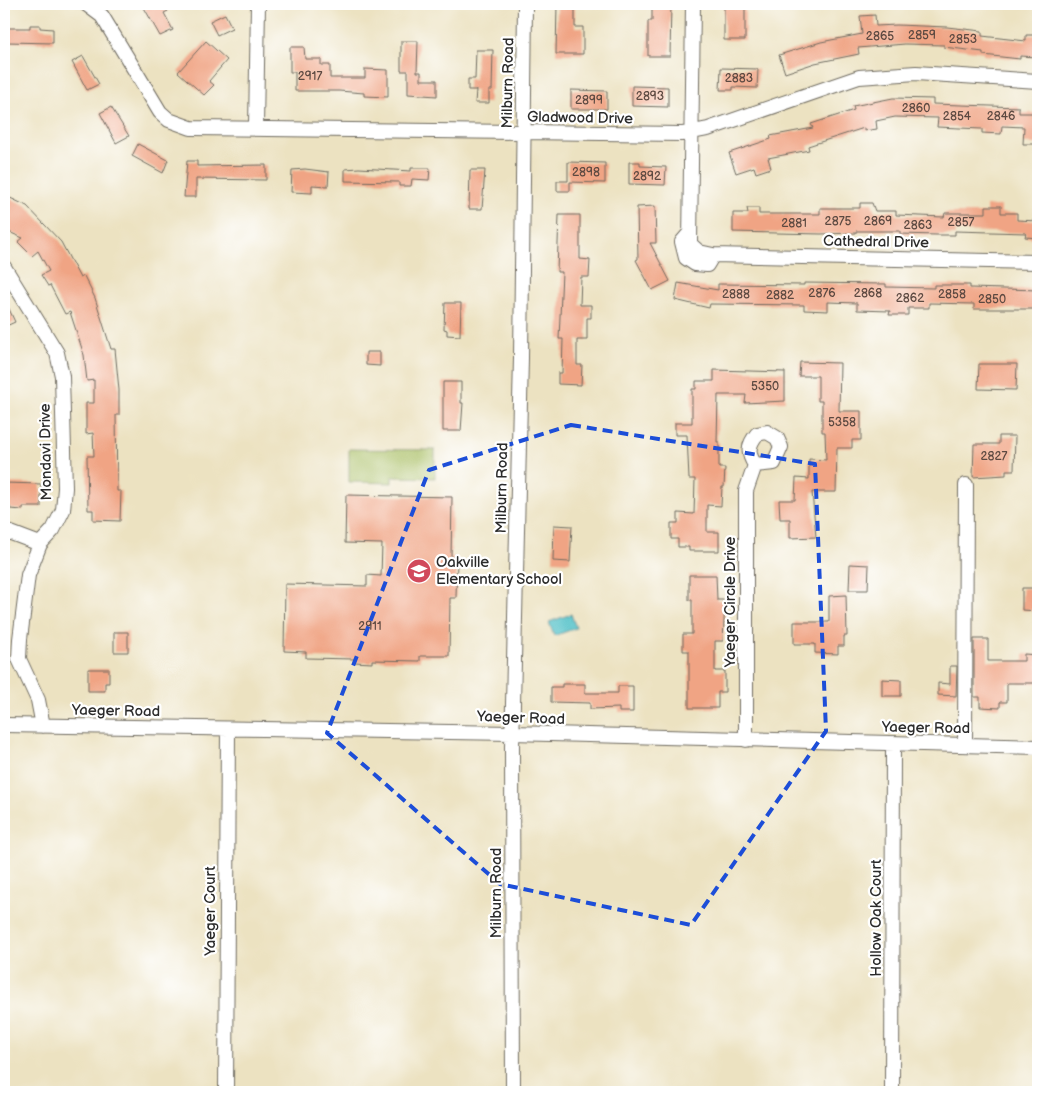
<svg xmlns="http://www.w3.org/2000/svg" width="1042" height="1096" font-family="'Balsamiq Sans',sans-serif">
<rect width="100%" height="100%" fill="#fff"/>
<filter id="ink" filterUnits="userSpaceOnUse"><feTurbulence type="fractalNoise" baseFrequency=".02" numOctaves="2"/><feDisplacementMap in="SourceGraphic" scale="10" xChannelSelector="R" yChannelSelector="G"/><feConvolveMatrix kernelMatrix="1 2 1 2 8 2 1 2 1" color-interpolation-filters="sRGB"/></filter>
<filter id="wash" filterUnits="userSpaceOnUse"><feTurbulence type="fractalNoise" baseFrequency=".0096" numOctaves="4" result="noise"/><feDisplacementMap in="SourceGraphic" scale="20" xChannelSelector="R" yChannelSelector="G"/><feGaussianBlur stdDeviation="1.12" result="paint"/><feColorMatrix in="noise" values="0 0 0 0 0 0 0 0 0 0 0 0 0 0 0 0 0 1.4 0 .05"/><feComposite in="paint" operator="in"/></filter>
<g filter="url(#wash)">
<rect width="100%" height="100%" fill="#ece2c1"/>
<!-- green -->
<path fill="#a7bd61" stroke="#697446" d="M349,449L435,450V478L392,477V483L349,482Z"/>
<!-- water -->
<path fill="#53c1c8" stroke="#3f767a" d="M571,614L576,628L554,636L549,622Z"/>
<g id="blocks">
<!-- building -->
<path fill="#f0a484" d="M142,4H164L168,11L164,13L173,30L160,36Z
M557,4H575V27H583V54H556Z
M652,4H671L670,56H648V21H652Z
M724,6H745V40H724Z
M225,14L232,28L217,35L210,21Z
M875,15L876,26L897,25L947,27L982,31V36L1026,41V35H1038V57L1020,56V59L983,55V52L944,47V45L905,44L858,48L859,54L815,63L785,73L779,55L821,42L862,34L860,16Z
M30,25H40V28L53,29V43L7,42V28H30Z
M206,41L227,60L209,81L214,85L204,95L178,72Z
M401,41H418L417,72H421V80H437V96L408,94V71H401Z
M290,47H304L305,59H321V65H330V78H365V69L388,70V97L364,96V93L339,91H295V72H290Z
M476,50H493L492,90H489V103H475L476,90H468V79H475Z
M83,56L99,84L87,90L72,62Z
M721,68L758,69L757,88L733,87V90H720Z
M632,86L668,87V107L632,106Z
M571,90L607,91V109H571Z
M893,98L933,99V104L1019,107V113H1038V144H1023L1024,127L1002,126L1001,134L982,133V129L937,127L938,118L895,117L876,121L877,129L864,131V128L808,146L809,150L768,158L771,168L756,173L754,167L736,173L729,153L771,139L770,136L813,128L811,124L854,110L853,106Z
M111,107L129,136L116,143L100,113Z
M138,144L168,160L163,173L132,156Z
M187,161H197V166L266,165V180L196,179V197H184Z
M568,162L605,163V183L570,182V191H557V181H568Z
M629,162H640V166L666,167L665,185L629,184Z
M359,168L411,171V168H430L429,180L412,179L411,186H399V182L345,181V169Z
M305,169L329,172L328,186L312,185V193L291,192L292,170Z
M470,170H485L482,209H469Z
M4,195L27,206L61,242L80,278L84,276L95,298L111,349H115L119,390V415H116L117,491H121L120,521L93,520V510H88L87,456H94L93,433L86,434V403H94V380L87,381L84,355L70,312L65,314L50,285L48,286L41,275L49,271L38,251L32,256L18,242L23,238L4,230Z
M860,203H872L875,211H896V215L944,217L945,213H986V206H1001V213H1017V220L1038,221V238L1025,237L1026,233L955,231V235H937L900,234V231H856V233L821,234L733,232V213H748L747,208H759V214H820V208H860Z
M655,206L656,243H650L670,281L652,290L636,260L638,259L637,207Z
M559,215H580V259L590,260L589,277H581L580,305H591V318H587V340H577V365H582L581,385L558,384V373H562L563,339H559L562,272H557Z
M678,283L718,290V284L804,285V283L886,284V287L934,288V285H970V288L1038,290V309H974V304L929,303V308H908V315H889L890,311L857,310V303L828,302V311L804,310V305L710,304L709,308L675,300Z
M4,298L15,322L4,327Z
M445,303H461L460,336L447,335V330L444,329Z
M366,352H380V366L366,365Z
M800,362L840,363L839,411H861V440H852V448H837L836,492H812L816,537L790,538V519H780L779,500H795L796,478L809,479V459L826,460L825,432H822V401H818V376H799Z
M979,364H1017L1016,390L978,389Z
M714,370L785,372V401L745,403L746,395H718L717,442H719V468H725L724,487H722L721,506L707,505V532H719V551H689V547H678V539H671V523H678V513L694,514L695,479H689L687,435H675V423H692V389H696V381H714Z
M443,382H461V403H463L461,431H443Z
M999,436H1015L1014,470H1006V475L973,477L974,444H999Z
M4,483L41,484V507H23V510L10,509V506H4Z
M346,495L452,497L451,557H457L456,598H450L449,656H420V661L372,660V663L354,662V659L306,658V652L284,651L285,584L367,586V575L381,576L382,544L345,543Z
M554,525L572,526L570,562L553,561Z
M850,564L869,565L868,590H849Z
M689,575H716L717,600H725L723,641H715V671H725V692H718V708H689V651H683V634H692V600H689Z
M1022,588H1038V611L1022,610Z
M846,595L847,636H844V646H838V654L815,653V644H794V622H829V596Z
M114,632H128V652H114Z
M974,639H988V661H1024V654L1038,655V683H1007V702H1000V708L980,707V697H974Z
M950,666H957L956,696L938,695V683L950,684Z
M88,669H109V683H105V691H88Z
M882,679L901,680V696H882Z
M562,684H585V693H618V686H633V712H619V708L590,709V703L551,702V687H562Z"/>
</g>
</g>
<g filter="url(#ink)">
<use href="#blocks" fill-opacity="0" stroke="#6f6b60" stroke-width="1"/>
<g fill="none" stroke-linecap="round" stroke-linejoin="round">
<defs>
<path id="minor" d="M86,4L102,16L160,112L169,120L191,128L682,134L708,129L859,77L916,73L1038,81
M693,4L690,244L699,252L713,255L1038,262
M256,127L258,4
M688,235L682,242L686,258L695,264L707,265L713,255
M4,267L57,353L62,376L65,488L63,510L53,530L40,544L28,575L20,639L19,659L38,700L43,726
M4,532L11,533L40,544
M4,725L512,733L1038,747
M746,740V491L755,465C747,453 748,445 757,434L767,432L777,438L781,447L774,463L755,465
M965,745L966,485
M226,1092L228,729
M513,1092L512,747L521,358L525,4
M892,1092L893,744"/>
</defs>
<!-- minor casing -->
<use href="#minor" stroke="#6f6b60" stroke-width="16"/>
<!-- minor -->
<use href="#minor" stroke="#fff" stroke-width="14"/>
</g>
</g>
<!-- marked area -->
<path fill="none" stroke="#1d4ed8" stroke-width="4" stroke-dasharray="10 6" stroke-linejoin="round" d="M571,425L815,464L826,731L691,925L500,884L327,733L429,470Z"/>
<!-- icons -->
<defs>
<symbol id="school-disc" viewBox="-11 -11 22 22"><circle r="9.5" fill="#d1495b" stroke="#fff"/><path d="M0-5L7-2L0 1L-7-2ZM-4 1L0 2.5L4 1V4Q0 6-4 4Z" fill="#fff"/></symbol>
</defs>
<g fill-rule="evenodd">
<use href="#school-disc" x="405" y="557" width="28" height="28"/>
</g>
<g text-anchor="middle" dominant-baseline="central" stroke-width="4.5" stroke-linejoin="round" paint-order="stroke">
<!-- number labels -->
<g font-size="12" fill="#5c4941">
<text x="922" y="35">2859</text>
<text x="880" y="36">2865</text>
<text x="963" y="39">2853</text>
<text x="310" y="76">2917</text>
<text x="739" y="78">2883</text>
<text x="650" y="96">2893</text>
<text x="589" y="100">2899</text>
<text x="916" y="108">2860</text>
<text x="957" y="116">2854</text>
<text x="1001" y="116">2846</text>
<text x="586" y="172">2898</text>
<text x="647" y="176">2892</text>
<text x="838" y="221">2875</text>
<text x="878" y="221">2869</text>
<text x="961" y="222">2857</text>
<text x="794" y="223">2881</text>
<text x="918" y="225">2863</text>
<text x="822" y="293">2876</text>
<text x="868" y="293">2868</text>
<text x="736" y="294">2888</text>
<text x="952" y="294">2858</text>
<text x="780" y="295">2882</text>
<text x="910" y="298">2862</text>
<text x="992" y="299">2850</text>
<text x="765" y="386">5350</text>
<text x="842" y="422">5358</text>
<text x="994" y="456">2827</text>
<text x="370" y="626">2911</text>
</g>
<!-- street labels -->
<g font-size="15" fill="#2b2b2b" stroke="#fff">
<text transform="translate(508 83) rotate(-89)">Milburn Road</text>
<text transform="translate(580 118) rotate(1)">Gladwood Drive</text>
<text transform="translate(876 242) rotate(1)">Cathedral Drive</text>
<text transform="translate(46 452) rotate(-91)">Mondavi Drive</text>
<text transform="translate(502 488) rotate(-89)">Milburn Road</text>
<text transform="translate(730 602) rotate(-90)">Yaeger Circle Drive</text>
<text transform="translate(116 711) rotate(1)">Yaeger Road</text>
<text transform="translate(521 718) rotate(2)">Yaeger Road</text>
<text transform="translate(926 728) rotate(1)">Yaeger Road</text>
<text transform="translate(496 893) rotate(-90)">Milburn Road</text>
<text transform="translate(210 911) rotate(-90)">Yaeger Court</text>
<text transform="translate(876 918) rotate(-90)">Hollow Oak Court</text>
</g>
<!-- poi labels -->
<g font-size="15" fill="#2b2b2b" stroke="#fff" text-anchor="start">
<text x="436" y="562">Oakville<tspan x="436" dy="17">Elementary School</tspan></text>
</g>
</g>
<!-- margin -->
<rect width="1042" height="1096" fill="none" stroke="#fff" stroke-width="20"/>
</svg>
